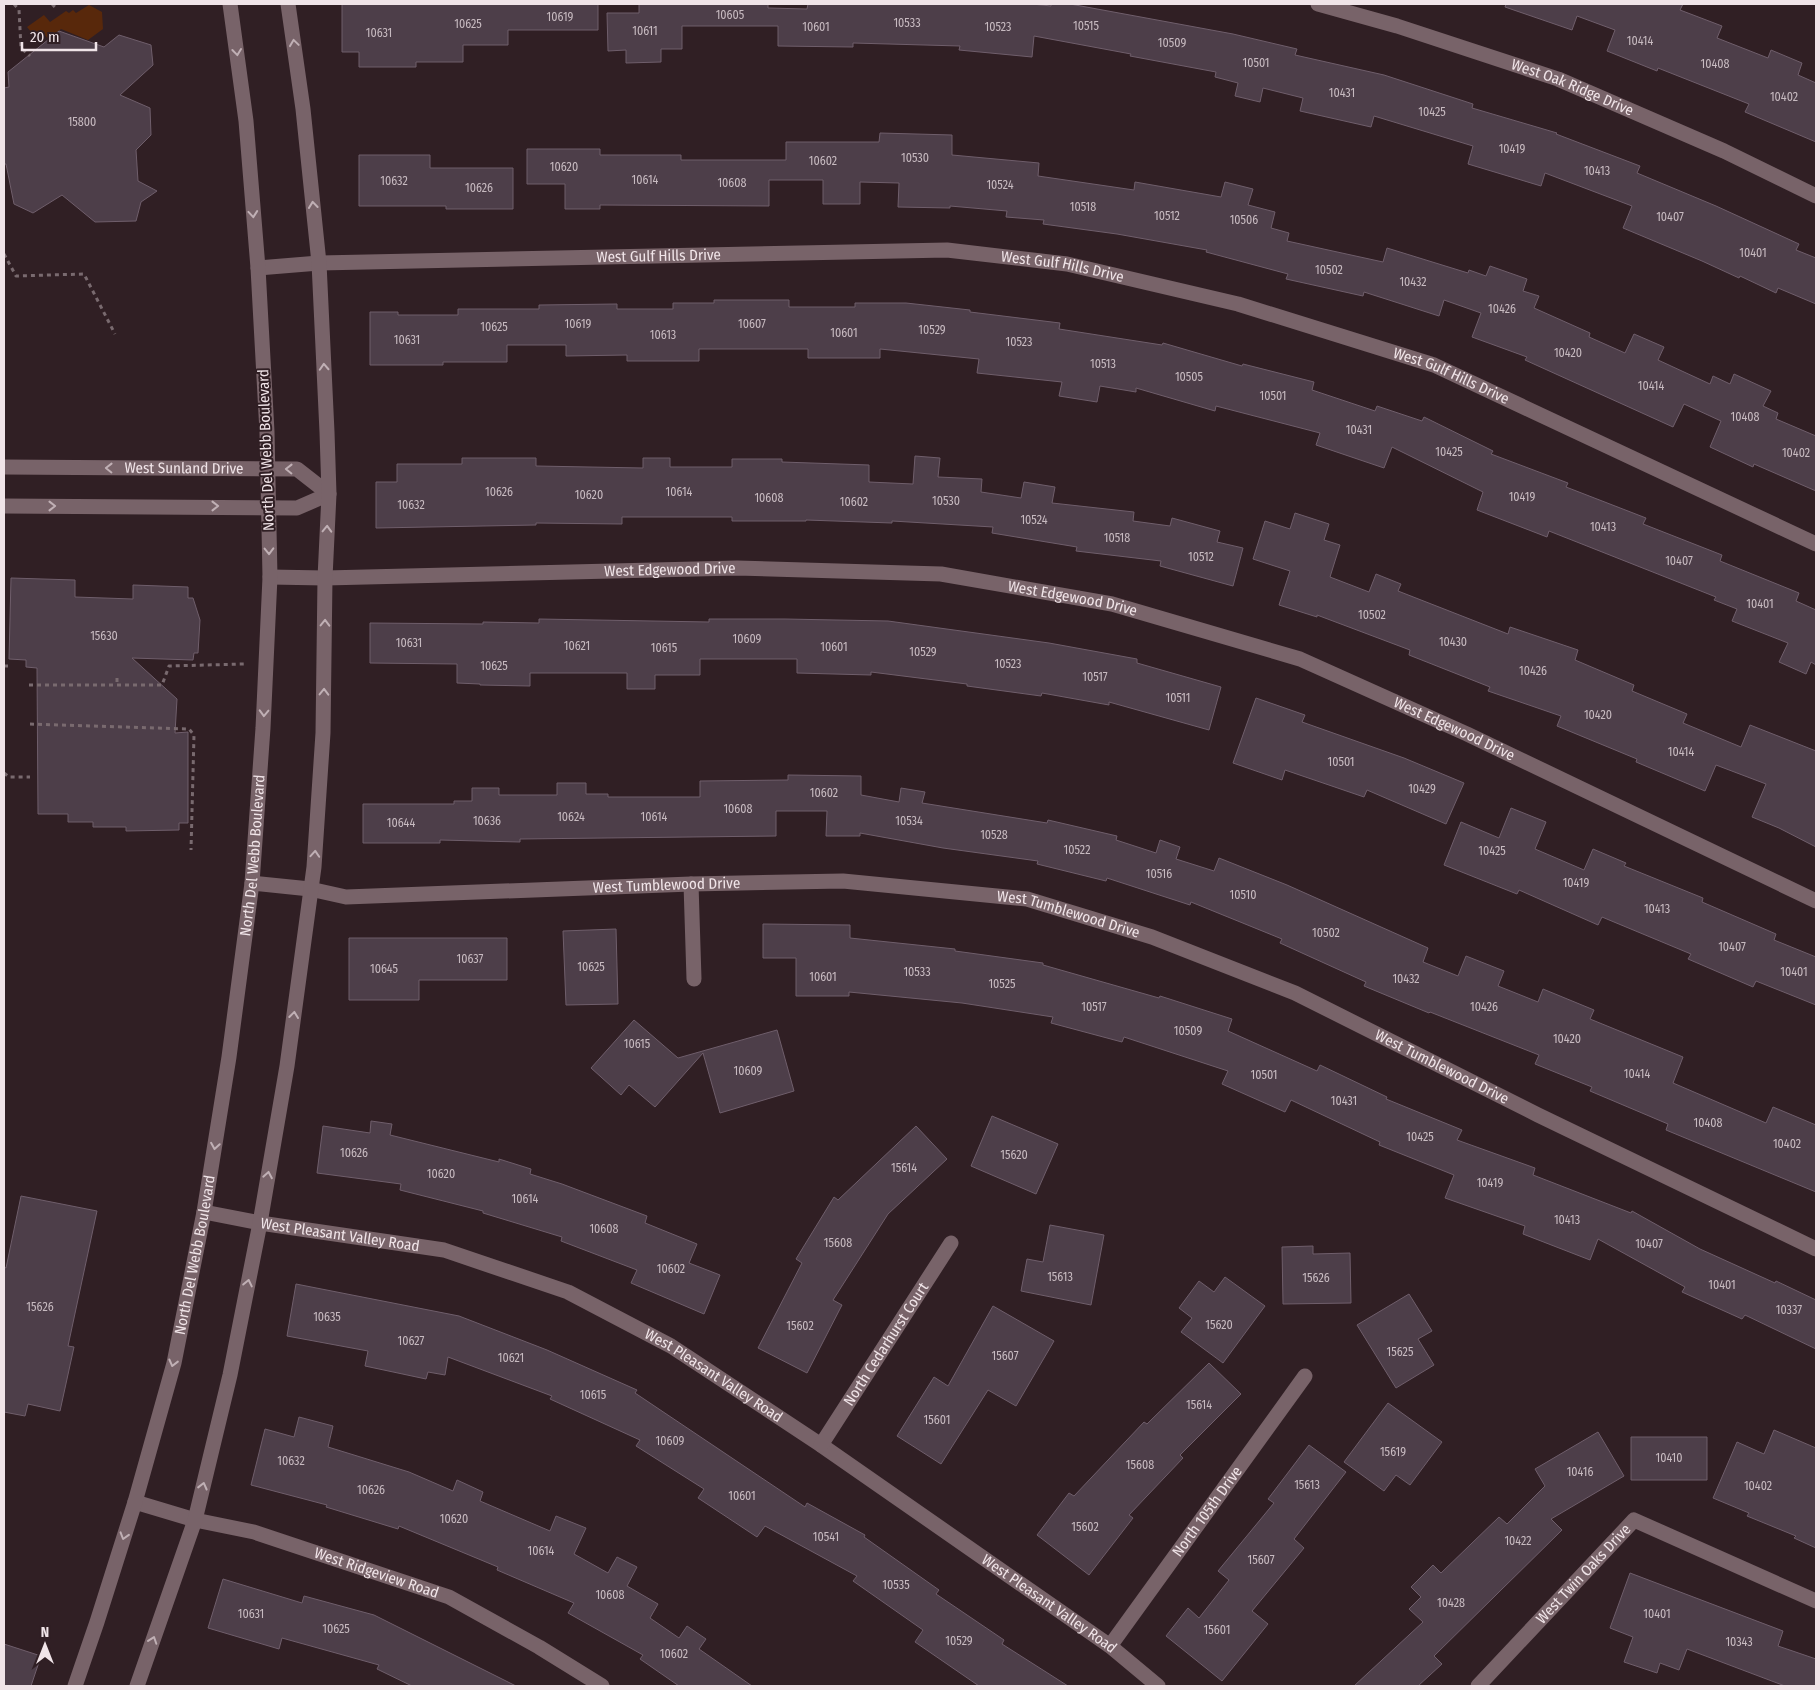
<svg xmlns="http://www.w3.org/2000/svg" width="1820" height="1690" font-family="'Fira Sans Condensed',sans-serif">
<rect width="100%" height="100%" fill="#301f24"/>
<!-- green -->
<path fill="#58280b" d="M89,5L102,12L103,29L88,40L61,29L48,39L44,34L37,39L27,27L44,15L50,22L66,11L69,13L73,10L76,13Z"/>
<!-- building -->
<path fill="#4d3e49" stroke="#6f5e6b" d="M342,4H598V30H508V45H463V62H416V67H359V52H342Z
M639,4H768V8L807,9L808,4H1032L1051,6V4H1070L1233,34L1297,49L1295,55L1384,75L1473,104L1472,108L1557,133L1556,134L1640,166L1637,173L1716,206L1799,244L1796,250L1816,258V304L1778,288L1776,293L1740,276L1739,278L1702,261L1623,228L1632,206L1545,173L1541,186L1468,164L1473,146L1374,116L1371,127L1300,111L1303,98L1263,88L1260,102L1235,96L1238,83L1215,77L1216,72L1130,56L1131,54L1034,36L1032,57L959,50L960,46L853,43V47L778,46V26H682V49H661V62L626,63V50L608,51L607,13H639Z
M1506,4H1683L1680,10L1722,26L1717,38L1768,58L1771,50L1802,63L1798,75L1816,83V142L1745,112L1749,104L1658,68L1657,71L1607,51L1615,30L1577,16L1572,30L1505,7Z
M59,31L104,47L119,35L151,45L153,65L120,95L150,108L151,135L136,150L138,181L157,191L141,202L136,221L95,222L62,195L33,213L14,204L6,164H4V88L9,87L8,72Z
M880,133L952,135V155L1039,163L1038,176L1134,190L1135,182L1221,197L1225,182L1253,189L1248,205L1275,212L1271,228L1289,233L1287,241L1383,262L1387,248L1468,273L1469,270L1486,276L1490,266L1527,279L1523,291L1539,296L1534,308L1590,333L1589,337L1625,353L1634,334L1664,347L1658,360L1710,384L1713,376L1730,384L1734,374L1771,391L1763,406L1778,413L1776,419L1816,436V491L1754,464L1753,467L1710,447L1721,421L1684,404L1673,427L1525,360L1527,357L1472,337L1481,313L1444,300L1439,316L1364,292L1363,296L1286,279L1288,274L1206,252L1207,250L1117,234L1043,224L1044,220L1006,217L1007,211L950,206V208L898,207L899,183L860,182V204H823V180H769V206L600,205V209H565V184H527V149H600V155H681V160H786V142H879Z
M359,155H430V168H513V209H446V206H359Z
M714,300H789V307H855V303H906L970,310V312L1060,323L1059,329L1162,345L1163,343L1242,366L1243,364L1314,382L1312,390L1375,411L1377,406L1422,421L1424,417L1493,451L1491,454L1568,483L1566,487L1646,518L1643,524L1722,555L1720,561L1799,593L1796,601L1816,610V665L1811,662L1806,674L1779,662L1788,643L1732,621L1737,609L1714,600L1716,597L1549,531L1547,537L1477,510L1483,492L1392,447L1384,468L1316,445L1320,433L1216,406L1215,411L1136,388V392L1100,386L1097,402L1059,396L1062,382L977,373L979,359L880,349V358H808V349H699V361H627V355L566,356V345H507V362H443V365H370V312H398V315H458V309H539V305L617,304V309H673V303H714Z
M915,456L940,458L938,477L982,479L981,492L1021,498L1024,482L1055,487L1052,503L1134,512L1133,521L1170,526L1172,518L1220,531L1217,542L1243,548L1233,586L1160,566L1161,561L1076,551L1077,547L992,533L993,527L892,521V523L806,520V521H732V517H622V524L536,523V525L376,528V482H397V464H462V458H536V466L643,468V458H670V467H732V459H782V462L869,465V482L913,484Z
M1295,513L1329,524L1324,540L1340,545L1330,577L1369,592L1376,574L1401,584L1398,591L1508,634L1510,627L1578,650L1575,660L1634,685L1632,691L1687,714L1683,723L1741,747L1750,725L1816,751V847L1779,828L1752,817L1766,784L1716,765L1705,791L1636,762L1637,759L1557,726L1561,716L1488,691L1490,687L1409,655L1410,650L1317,615V617L1279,605L1290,571L1253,559L1265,521L1290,529Z
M11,578L75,580V597L133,599V585L188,587V598H193L200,620L198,653H194L193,660L132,658L177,699L175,733L188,732V823H179V830L126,831V827H93V822H68V814H38L37,668L26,667V660L9,659Z
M539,619L709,622V619H785L888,621L1049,643L1137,659V663L1221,687L1209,730L1109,702V705L1042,693L1041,696L967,686V684L871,672V675L797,673V659H700V675H655V689H627V673H530V686L480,685V684L457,683V664L370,663V623L483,624V622L539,623Z
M1256,698L1305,715L1302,722L1404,758L1464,783L1446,824L1367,790L1364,797L1285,770L1282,780L1233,763Z
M788,775L861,776V795L899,802L901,788L925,792L922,803L1047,823L1048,820L1117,836L1116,840L1156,853L1160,840L1180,847L1176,859L1214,871L1219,858L1287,885L1428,948L1423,962L1458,976L1466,956L1504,971L1498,986L1538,1002L1543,989L1594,1010L1590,1019L1683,1057L1673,1083L1766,1123L1773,1107L1816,1125V1192L1666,1130L1668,1124L1590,1091L1592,1087L1535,1064L1539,1055L1430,1012L1429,1013L1364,986L1366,982L1280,943L1282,939L1191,902L1190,905L1107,878L1106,881L1037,864L1038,861L943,848L860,833V836H826L827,811H776V836L520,839V842L440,840V843H363V804H454V801H472V788H499V795H557V783H586V794H608V797H700V781L788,780Z
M1511,808L1546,822L1535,849L1584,870L1593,849L1626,863L1624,866L1703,898L1702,902L1776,934L1774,940L1816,957V1005L1756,981L1753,987L1688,959L1691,954L1602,917L1598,925L1519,890L1517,894L1444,865L1461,822L1499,838Z
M763,924L850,925V938L955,949V951L1043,963V965L1159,998L1160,996L1232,1019L1228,1031L1317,1071L1320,1065L1387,1097L1386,1099L1462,1130L1457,1140L1535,1168L1533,1175L1631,1213L1632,1211L1700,1249L1775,1283L1776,1281L1816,1300V1349L1745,1315L1742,1319L1682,1292L1685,1287L1598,1239L1590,1260L1523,1234L1525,1226L1445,1198L1454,1175L1379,1145L1380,1142L1291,1100L1285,1112L1222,1084L1228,1071L1124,1037L1122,1042L1051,1023L1053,1017L962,1003L849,992V996H796V958H763Z
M616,929L618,1004L566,1005L563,931Z
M349,938H507V980H419V1000H349Z
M634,1020L678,1058L777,1030L794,1091L720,1113L703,1053L655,1107L629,1085L621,1095L591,1068Z
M992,1116L1058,1144L1036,1194L971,1166Z
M371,1121L392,1124L390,1135L499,1162V1159L531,1169L530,1174L562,1184L647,1216L645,1223L697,1244L689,1263L720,1275L704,1314L631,1283L637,1270L561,1241L562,1237L483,1213V1211L400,1190L401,1184L317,1173L323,1126L370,1133Z
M916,1126L947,1159L888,1214L833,1300L842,1305L807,1373L758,1348L802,1263L796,1259L834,1197L838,1200Z
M21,1196L97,1211L68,1346L74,1347L60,1411L28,1404L25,1416L4,1412V1267L6,1268Z
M1050,1225L1104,1235L1091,1305L1021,1291L1027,1259L1043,1262Z
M1313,1246V1254L1350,1253L1351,1303L1283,1304L1282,1247Z
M1225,1277L1265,1306L1223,1363L1181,1332L1192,1318L1179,1308L1199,1281L1214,1292Z
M296,1284L459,1316L547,1350L637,1390L635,1393L805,1507L807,1503L865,1535L864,1537L939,1590L936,1594L1004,1640L1002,1644L1068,1686H979L915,1642L923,1630L853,1581L857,1576L765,1526L757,1537L698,1498L704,1489L636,1446L640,1440L550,1399L552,1396L448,1357L445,1375L428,1372L426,1379L365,1366L368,1351L287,1336Z
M1409,1294L1432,1331L1418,1339L1434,1365L1396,1388L1357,1325Z
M993,1306L1054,1341L1016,1406L988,1390L941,1464L897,1436L934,1377L948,1386Z
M1209,1363L1241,1394L1180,1455L1183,1458L1129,1515L1133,1518L1089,1575L1037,1535L1069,1493L1074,1496L1144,1422L1147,1424Z
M1388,1403L1442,1442L1410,1485L1396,1475L1384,1491L1344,1462Z
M299,1417L333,1426L328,1447L409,1472L453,1491L457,1480L483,1492L480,1501L550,1531L556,1516L586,1528L574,1554L608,1573L617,1557L637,1567L627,1586L658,1604L650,1618L679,1638L687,1626L706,1639L699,1649L752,1686H679L640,1659L643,1655L568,1613L574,1603L497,1570L498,1567L399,1526L398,1529L326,1507L327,1505L251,1485L265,1429L294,1437Z
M1774,1430L1816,1448V1548L1794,1538L1796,1536L1747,1516L1749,1513L1713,1498L1737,1442L1764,1454Z
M1598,1432L1624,1476L1551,1519L1562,1530L1434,1656L1442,1664L1418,1686H1354L1423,1622L1409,1609L1421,1597L1411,1587L1433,1565L1441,1573L1499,1517L1507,1524L1545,1486L1535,1469Z
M1631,1437H1707V1480H1631Z
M1309,1445L1346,1472L1294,1539L1304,1548L1252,1611L1268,1624L1222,1681L1166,1636L1188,1608L1199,1618L1229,1580L1218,1571L1274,1503L1268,1499Z
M1630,1573L1783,1631L1778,1646L1816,1659V1686H1785L1687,1649L1679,1670L1660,1663L1657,1673L1624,1662L1633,1637L1610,1628Z
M223,1579L302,1603L304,1596L374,1615L516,1686H412L377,1669L379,1665L282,1638L279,1649L208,1628Z
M4,1644L41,1656L31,1686H4Z"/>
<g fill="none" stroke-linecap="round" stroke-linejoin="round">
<!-- path -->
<path stroke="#796a6f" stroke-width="3" stroke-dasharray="4 4" stroke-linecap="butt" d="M14,4L19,10L21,48L30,56
M52,4L55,7
M4,254L16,276L84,274L115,334
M4,666H8
M117,678V685
M29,685H162L169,666L244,664
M30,724L189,729L194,735L191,850
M4,773L9,777H30"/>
<!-- minor -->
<g stroke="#786369" stroke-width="15">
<path id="s1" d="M1318,4L1397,26L1558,79L1724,151L1816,196"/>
<path id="s2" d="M258,268L319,263L947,250L1067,264L1238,304L1434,365L1816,544"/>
<path id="s3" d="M4,467L297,469L329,494L297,508L4,506"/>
<path id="s4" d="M270,577L325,578L737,568L941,574L1112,604L1300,659L1467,734L1816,901"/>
<path id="s5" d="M252,883L310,889L346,897L691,884L843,881L1027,899L1152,937L1295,993L1538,1115L1816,1249"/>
<path d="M691,884L694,979"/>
<path id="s6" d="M204,1212L260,1223L444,1250L568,1292L671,1346L821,1445L1110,1646L1158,1686"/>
<path id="s7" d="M821,1445L951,1243"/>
<path id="s8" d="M135,1502L195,1520L254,1532L449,1597L539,1647L602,1686"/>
<path id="s9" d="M1110,1646L1305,1376"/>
<path id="s10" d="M75,1686L97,1622L135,1502L174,1363L204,1212L229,1057L252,883L263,728L270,577L267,432L258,268L246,121L230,4"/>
<path d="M137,1686L195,1520L230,1375L260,1223L287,1066L314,867L323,733L325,578L329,494L327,432L319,263L303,109L288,4"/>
<path id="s11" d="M1478,1686L1634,1520L1816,1601"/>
</g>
</g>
<!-- one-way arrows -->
<defs><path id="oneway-chevron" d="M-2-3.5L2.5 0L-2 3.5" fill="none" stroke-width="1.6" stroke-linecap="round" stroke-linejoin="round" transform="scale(1.25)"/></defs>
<g stroke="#c0b0b5">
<use href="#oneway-chevron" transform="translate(294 43) rotate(-98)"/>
<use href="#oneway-chevron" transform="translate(237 52) rotate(83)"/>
<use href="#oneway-chevron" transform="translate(313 205) rotate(-96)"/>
<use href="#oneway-chevron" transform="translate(253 214) rotate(85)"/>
<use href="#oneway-chevron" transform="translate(324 367) rotate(-93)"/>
<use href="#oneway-chevron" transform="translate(109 468) rotate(-179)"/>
<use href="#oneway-chevron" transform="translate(289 469) rotate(-179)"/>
<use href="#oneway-chevron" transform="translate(52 506)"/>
<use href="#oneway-chevron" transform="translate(215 506)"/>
<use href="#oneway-chevron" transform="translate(327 529) rotate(-88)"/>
<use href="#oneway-chevron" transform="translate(269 551) rotate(89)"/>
<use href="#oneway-chevron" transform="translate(325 623) rotate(-89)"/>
<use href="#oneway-chevron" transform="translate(324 692) rotate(-89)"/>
<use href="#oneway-chevron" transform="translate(264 713) rotate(92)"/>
<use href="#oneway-chevron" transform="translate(315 854) rotate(-86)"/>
<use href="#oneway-chevron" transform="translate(294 1015) rotate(-83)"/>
<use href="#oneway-chevron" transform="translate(215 1146) rotate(99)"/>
<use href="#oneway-chevron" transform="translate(268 1175) rotate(-80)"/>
<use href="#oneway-chevron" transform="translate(248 1283) rotate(-78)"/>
<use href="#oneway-chevron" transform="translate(173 1363) rotate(104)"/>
<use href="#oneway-chevron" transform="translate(203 1486) rotate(-76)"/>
<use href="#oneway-chevron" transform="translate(124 1536) rotate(107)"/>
<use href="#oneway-chevron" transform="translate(153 1640) rotate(-71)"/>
</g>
<g text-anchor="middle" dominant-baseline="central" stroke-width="4" stroke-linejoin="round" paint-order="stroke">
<!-- number labels -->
<g font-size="12" fill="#c7bac0">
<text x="730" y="15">10605</text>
<text x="560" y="17">10619</text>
<text x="907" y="23">10533</text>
<text x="468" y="24">10625</text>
<text x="1086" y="26">10515</text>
<text x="816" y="27">10601</text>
<text x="998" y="27">10523</text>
<text x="645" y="31">10611</text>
<text x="379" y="33">10631</text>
<text x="1640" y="41">10414</text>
<text x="1172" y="43">10509</text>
<text x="1256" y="63">10501</text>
<text x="1715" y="64">10408</text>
<text x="1342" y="93">10431</text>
<text x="1784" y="97">10402</text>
<text x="1432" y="112">10425</text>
<text x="82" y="122">15800</text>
<text x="1512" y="149">10419</text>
<text x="915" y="158">10530</text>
<text x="823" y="161">10602</text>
<text x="564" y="167">10620</text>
<text x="1597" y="171">10413</text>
<text x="645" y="180">10614</text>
<text x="394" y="181">10632</text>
<text x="732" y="183">10608</text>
<text x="1000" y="185">10524</text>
<text x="479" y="188">10626</text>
<text x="1083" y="207">10518</text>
<text x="1167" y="216">10512</text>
<text x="1670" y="217">10407</text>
<text x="1244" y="220">10506</text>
<text x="1753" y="253">10401</text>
<text x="1329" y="270">10502</text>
<text x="1413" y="282">10432</text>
<text x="1502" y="309">10426</text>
<text x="578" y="324">10619</text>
<text x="752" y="324">10607</text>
<text x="494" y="327">10625</text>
<text x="932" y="330">10529</text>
<text x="844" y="333">10601</text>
<text x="663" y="335">10613</text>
<text x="407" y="340">10631</text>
<text x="1019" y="342">10523</text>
<text x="1568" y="353">10420</text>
<text x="1103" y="364">10513</text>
<text x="1189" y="377">10505</text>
<text x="1651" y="386">10414</text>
<text x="1273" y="396">10501</text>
<text x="1745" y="417">10408</text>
<text x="1359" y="430">10431</text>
<text x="1449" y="452">10425</text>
<text x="1796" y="453">10402</text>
<text x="499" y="492">10626</text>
<text x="679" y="492">10614</text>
<text x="589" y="495">10620</text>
<text x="1522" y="497">10419</text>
<text x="769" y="498">10608</text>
<text x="946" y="501">10530</text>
<text x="854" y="502">10602</text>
<text x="411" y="505">10632</text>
<text x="1034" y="520">10524</text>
<text x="1603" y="527">10413</text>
<text x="1117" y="538">10518</text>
<text x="1201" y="557">10512</text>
<text x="1679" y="561">10407</text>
<text x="1760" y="604">10401</text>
<text x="1372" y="615">10502</text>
<text x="104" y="636">15630</text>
<text x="747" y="639">10609</text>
<text x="1453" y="642">10430</text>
<text x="409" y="643">10631</text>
<text x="577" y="646">10621</text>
<text x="834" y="647">10601</text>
<text x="664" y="648">10615</text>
<text x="923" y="652">10529</text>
<text x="1008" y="664">10523</text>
<text x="494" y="666">10625</text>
<text x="1533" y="671">10426</text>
<text x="1095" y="677">10517</text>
<text x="1178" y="698">10511</text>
<text x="1598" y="715">10420</text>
<text x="1681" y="752">10414</text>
<text x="1341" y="762">10501</text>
<text x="1422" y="789">10429</text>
<text x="824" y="793">10602</text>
<text x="738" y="809">10608</text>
<text x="571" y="817">10624</text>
<text x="654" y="817">10614</text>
<text x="487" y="821">10636</text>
<text x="909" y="821">10534</text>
<text x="401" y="823">10644</text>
<text x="994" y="835">10528</text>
<text x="1077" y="850">10522</text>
<text x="1492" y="851">10425</text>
<text x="1159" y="874">10516</text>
<text x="1576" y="883">10419</text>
<text x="1243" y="895">10510</text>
<text x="1657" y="909">10413</text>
<text x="1326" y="933">10502</text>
<text x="1732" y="947">10407</text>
<text x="470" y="959">10637</text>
<text x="591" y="967">10625</text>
<text x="384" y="969">10645</text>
<text x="917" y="972">10533</text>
<text x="1794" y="972">10401</text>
<text x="823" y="977">10601</text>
<text x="1406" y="979">10432</text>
<text x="1002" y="984">10525</text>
<text x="1094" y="1007">10517</text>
<text x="1484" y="1007">10426</text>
<text x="1188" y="1031">10509</text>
<text x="1567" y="1039">10420</text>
<text x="637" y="1044">10615</text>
<text x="748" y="1071">10609</text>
<text x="1637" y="1074">10414</text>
<text x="1264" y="1075">10501</text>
<text x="1344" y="1101">10431</text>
<text x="1708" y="1123">10408</text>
<text x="1420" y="1137">10425</text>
<text x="1787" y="1144">10402</text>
<text x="354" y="1153">10626</text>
<text x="1014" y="1155">15620</text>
<text x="904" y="1168">15614</text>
<text x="441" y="1174">10620</text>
<text x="1490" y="1183">10419</text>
<text x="525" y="1199">10614</text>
<text x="1567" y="1220">10413</text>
<text x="604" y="1229">10608</text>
<text x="838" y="1243">15608</text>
<text x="1649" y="1244">10407</text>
<text x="671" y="1269">10602</text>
<text x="1060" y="1277">15613</text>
<text x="1316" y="1278">15626</text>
<text x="1722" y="1285">10401</text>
<text x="40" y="1307">15626</text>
<text x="1789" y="1310">10337</text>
<text x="327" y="1317">10635</text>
<text x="1219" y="1325">15620</text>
<text x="800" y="1326">15602</text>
<text x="411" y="1341">10627</text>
<text x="1400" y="1352">15625</text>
<text x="1005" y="1356">15607</text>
<text x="511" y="1358">10621</text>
<text x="593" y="1395">10615</text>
<text x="1199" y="1405">15614</text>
<text x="937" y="1420">15601</text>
<text x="670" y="1441">10609</text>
<text x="1393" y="1452">15619</text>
<text x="1669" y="1458">10410</text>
<text x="291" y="1461">10632</text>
<text x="1140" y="1465">15608</text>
<text x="1580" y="1472">10416</text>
<text x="1307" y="1485">15613</text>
<text x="1758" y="1486">10402</text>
<text x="371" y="1490">10626</text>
<text x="742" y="1496">10601</text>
<text x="454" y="1519">10620</text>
<text x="1085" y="1527">15602</text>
<text x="826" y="1537">10541</text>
<text x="1518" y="1541">10422</text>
<text x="541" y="1551">10614</text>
<text x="1261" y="1560">15607</text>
<text x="896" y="1585">10535</text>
<text x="610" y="1595">10608</text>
<text x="1451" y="1603">10428</text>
<text x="251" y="1614">10631</text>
<text x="1657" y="1614">10401</text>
<text x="336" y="1629">10625</text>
<text x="1217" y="1630">15601</text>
<text x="959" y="1641">10529</text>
<text x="1739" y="1642">10343</text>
<text x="674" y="1654">10602</text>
</g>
<!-- street labels -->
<g font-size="15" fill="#f0e4e8" stroke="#301f24">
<text stroke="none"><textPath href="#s1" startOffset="268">West Oak Ridge Drive</textPath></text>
<text stroke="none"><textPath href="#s2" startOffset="401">West Gulf Hills Drive</textPath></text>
<text stroke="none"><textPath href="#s2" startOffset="806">West Gulf Hills Drive</textPath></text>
<text stroke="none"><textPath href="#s2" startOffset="1211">West Gulf Hills Drive</textPath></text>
<text transform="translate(266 450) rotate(-92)">North Del Webb Boulevard</text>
<text stroke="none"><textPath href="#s3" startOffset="180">West Sunland Drive</textPath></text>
<text stroke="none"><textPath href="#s4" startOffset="400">West Edgewood Drive</textPath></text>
<text stroke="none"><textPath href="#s4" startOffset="805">West Edgewood Drive</textPath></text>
<text stroke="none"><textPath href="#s4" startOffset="1210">West Edgewood Drive</textPath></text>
<text stroke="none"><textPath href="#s10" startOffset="852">North Del Webb Boulevard</textPath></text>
<text stroke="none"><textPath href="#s5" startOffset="416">West Tumblewood Drive</textPath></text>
<text stroke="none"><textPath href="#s5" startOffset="821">West Tumblewood Drive</textPath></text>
<text stroke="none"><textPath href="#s5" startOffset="1226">West Tumblewood Drive</textPath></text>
<text stroke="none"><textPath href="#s6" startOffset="138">West Pleasant Valley Road</textPath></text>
<text stroke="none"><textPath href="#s10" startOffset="448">North Del Webb Boulevard</textPath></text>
<text stroke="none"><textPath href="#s7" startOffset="120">North Cedarhurst Court</textPath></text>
<text stroke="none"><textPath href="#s6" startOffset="542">West Pleasant Valley Road</textPath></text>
<text stroke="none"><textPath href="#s9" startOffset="166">North 105th Drive</textPath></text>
<text stroke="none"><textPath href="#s8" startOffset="252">West Ridgeview Road</textPath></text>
<text stroke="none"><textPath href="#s11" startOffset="154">West Twin Oaks Drive</textPath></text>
<text stroke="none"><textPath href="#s6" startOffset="948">West Pleasant Valley Road</textPath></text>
</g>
</g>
<!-- border -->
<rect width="1820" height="1690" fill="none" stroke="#f0e4e8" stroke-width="10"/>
<!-- north arrow -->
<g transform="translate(45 1645)" stroke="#301f24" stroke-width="4" paint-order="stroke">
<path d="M0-4L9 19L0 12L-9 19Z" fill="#f0e4e8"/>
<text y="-8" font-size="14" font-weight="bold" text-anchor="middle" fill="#f0e4e8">N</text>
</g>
<!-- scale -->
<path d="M22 42v8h74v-8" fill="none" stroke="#f0e4e8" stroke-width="2.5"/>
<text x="30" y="42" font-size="15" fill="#f0e4e8" stroke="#301f24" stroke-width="4" paint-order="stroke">20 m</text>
</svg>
